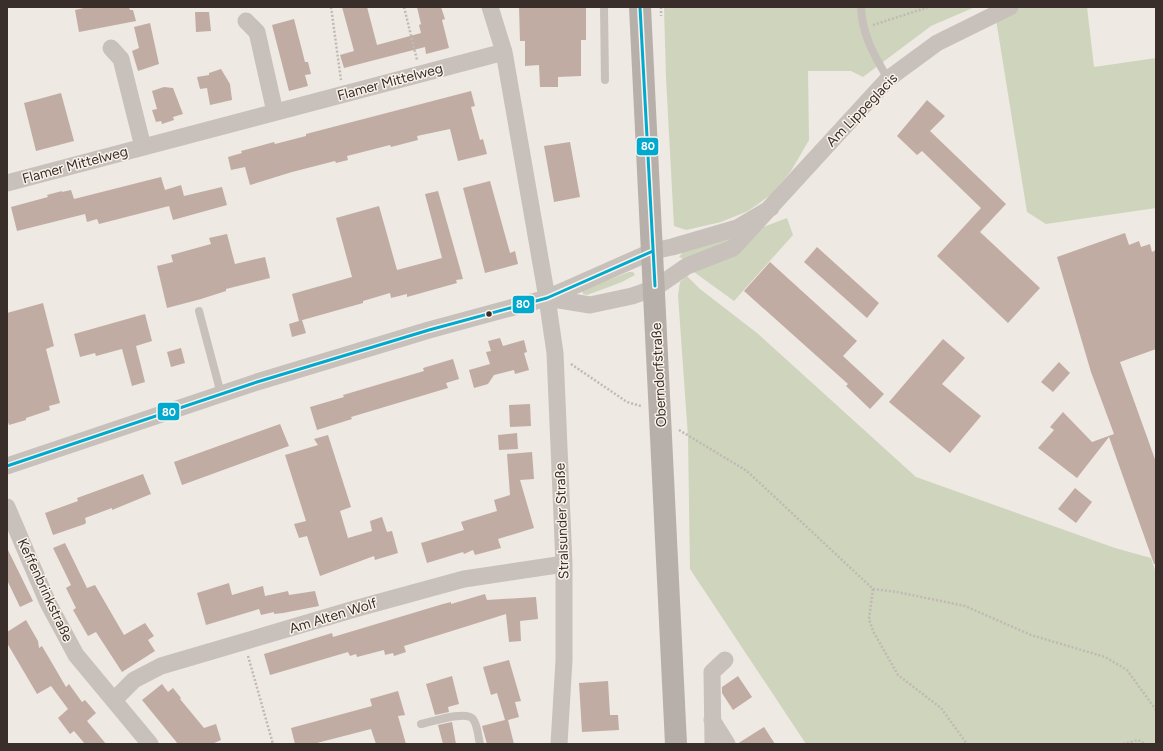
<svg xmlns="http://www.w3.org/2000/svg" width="1163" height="751" font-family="Figtree,sans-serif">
<rect width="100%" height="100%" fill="#eee9e3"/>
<!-- green -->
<path fill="#cfd4bc" d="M664,7H975L931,26L863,77L851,71H808L809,140L791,171L772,194L748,211L721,222L686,230L674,226L666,78Z
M994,7H1087L1094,67L1156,58V208L1046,224L1027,212Z
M787,218L793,235L734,301L694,272L761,228Z
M731,235L730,242L684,259L679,257L683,252Z
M629,272H633L635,275L622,282L587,295L583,294L582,291L585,289Z
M687,276L700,289L757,333L916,477L1115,548L1151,558L1156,573V744H806L690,569L688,437L678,295L680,282Z"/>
<!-- building -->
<path fill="#c1aca4" d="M88,7H129L130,10H133L136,21L79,32L75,10Z
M342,7H367L377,45L421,33L419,25L421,24L417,7H441L445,19L442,20L449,48L426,54L425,47L344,68L340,55L354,51Z
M519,7H586V40H581V76L558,77V87H540L539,65L525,66V41H520Z
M195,12H209L211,31L196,32Z
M294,19L305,62H308L311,74L305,75L308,86L289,91L272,25Z
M150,23L159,64L138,71L132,51L139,48L134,27Z
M221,69L230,84L232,100L210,105L207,88L200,89L197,77L209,75V73Z
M164,87L173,88L183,114L173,117L174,120L162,124L161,121L156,122L152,110L157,109L152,91Z
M471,91L475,106L471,107L480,140L483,139L487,154L458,161L450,129L417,136L418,140L391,147L390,145L347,156L348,160L336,163L335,161L292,172L250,185L245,167L231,170L228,157L242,153L241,151L274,142L275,144L306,136V134Z
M61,93L74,141L36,151L24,103Z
M927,100L945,116L930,131L1006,204L980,232L1040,288L1008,323L937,256L981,208L922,151L917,155L897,136Z
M570,142L580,197L554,202L544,146Z
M161,177L165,190L181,185L184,196L222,187L227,205L173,220L169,206L99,224L97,219L87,222L85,214L17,231L11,207L48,197L47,195L62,191V192L71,190L74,199Z
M490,181L510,253L515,251L518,264L485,273L463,188Z
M438,191L463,279L456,280L457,283L407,297V294L391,298L390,293L363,301V303L299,321L292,294L352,277L336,218L379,206L397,270L442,258L425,194Z
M1125,233L1129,245L1139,241L1141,247L1150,244L1152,252L1156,250V349L1120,362L1156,462V564H1154L1109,437L1077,478L1038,448L1054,430L1050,427L1063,412L1092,442L1114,434L1091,372L1057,257Z
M227,234L235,264L265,257L270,278L226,289V291L201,299L167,308L157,266L173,262L171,255L211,244L209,238Z
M817,247L879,303L867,318L804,262Z
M770,262L857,341L843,356L884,394L870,409L846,386L848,384L744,291Z
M43,303L54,346L46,349L60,403L49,406L50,410L26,418V420L9,425L7,419V313Z
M145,314L152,341L136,346L145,382L132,386L122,349L96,356L95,353L80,357L74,334Z
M302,320L306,333L292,337L289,324Z
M500,338L503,346L524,340L527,352L524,353L529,370L515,374L514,370L494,375L488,384L474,388L469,370L490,364L486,352L491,351L488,341Z
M943,339L965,358L942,384L981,416L950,453L889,402Z
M181,348L185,363L171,367L167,352Z
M453,359L459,379L446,383L448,388L351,417L352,419L317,430L310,407L344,397L343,395L424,371L423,368Z
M1059,362L1070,373L1053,392L1041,382Z
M530,404L531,426L510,427L509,405Z
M280,424L289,446L182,485L174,462Z
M517,433L518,449L499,450L498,435Z
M328,435L351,507L340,511L348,538L372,531L370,521L382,517L387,532L392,531L398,553L375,560L374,556L320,576L307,536L299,538L294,524L306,521L285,455L318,445L314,439Z
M532,452L534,479L520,480L534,528L498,539L501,548L475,555L473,550L464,554L463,552L427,563L421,543L464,530L461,522L497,511L494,500L510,495L507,454Z
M143,474L151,494L112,510V508L85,518L86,522L85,524L53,535L45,513L78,501L77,498Z
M1075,488L1092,502L1076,523L1058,509Z
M65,543L87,588L95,585L124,635L145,623L154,636L148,640L155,651L122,672L96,632L88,636L73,610L76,608L66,588L71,585L53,548Z
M7,548L33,601L20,607L7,580Z
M229,583L232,595L263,586L265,596L288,591L289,595L315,591L319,606L283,613L274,614V612L261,615L259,609L206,625L197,593Z
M485,594L487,600L536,597L538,619L520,621L521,641L509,642L506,614L404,646L406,652L394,656L393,653L385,655L384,650L357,657L356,654L350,656L348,652L270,675L264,654L332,633L333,637L443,604L451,602V604Z
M26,620L38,641L39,648L42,646L66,687L69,684L82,702L85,700L96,713L87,721L106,744H85L74,731L70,734L58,718L68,709L51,686L37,694L7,643V632Z
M509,660L521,701L515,702L519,717L508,720L514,744H487L482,726L505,720L497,693L491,695L483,667Z
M452,676L459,704L448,707L449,712L435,715L426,684Z
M738,676L752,697L733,710L722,693V687Z
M608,681L610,715H618L619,730L582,732L579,683Z
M162,684L168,692L173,688L181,698L180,699L204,728L216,724L221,740L212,744H178L142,700Z
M398,691L405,715L398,716L406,744H376L371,729L313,744H295L291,728L372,706L370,699Z
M452,722L456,744H443L438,725Z
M764,727L775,744H737Z"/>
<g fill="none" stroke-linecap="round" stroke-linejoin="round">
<!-- path -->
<path stroke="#c0b9b4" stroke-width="2.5" stroke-dasharray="2 2" stroke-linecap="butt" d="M331,7L341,80
M404,7L417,60
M661,7V16
M873,25L929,7
M571,364L627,402L641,406
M679,430L747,471L873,589L897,592L965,606L1031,635L1105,657L1127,670L1156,710
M873,589L869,619L873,631L898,675L941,708L967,744
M248,656L273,744
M1123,744L1138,740L1145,744"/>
<!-- service -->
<path stroke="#c8c1bb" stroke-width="8" d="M604,7L605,80
M861,7C862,35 874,55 888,79
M199,311L221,394
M421,724C431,722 466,710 473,719C478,726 478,737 480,744"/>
<!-- minor -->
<path stroke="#c8c1bb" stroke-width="17" d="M490,7L504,52L547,298L555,353L564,564V660L559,744
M246,21L257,32L275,112
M111,48L121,59L143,147
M7,183L504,52
M547,298L590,305L632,296L655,288L687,266L733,248L888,79L937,43L1010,7
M7,466L257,382L429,330L547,298L653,251L672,247L737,228L771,208
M7,507L48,603L76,655L150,744
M114,700L134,680L161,666L358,608L464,579L564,564
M712,720L727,744
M713,744L712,672L725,660"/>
<!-- primary -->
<path stroke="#b7afaa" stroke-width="22" d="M640,7L676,744"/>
<defs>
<path id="bus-1" d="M640,7L655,286
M7,466L257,382L429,330L547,298L653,251"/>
</defs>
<!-- bus-1 casing -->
<use href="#bus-1" stroke="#faf3eb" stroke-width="6"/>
<!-- bus-1 -->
<use href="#bus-1" stroke="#00a9ce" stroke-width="3"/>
</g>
<!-- markers -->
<circle fill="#392e29" stroke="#faf3eb" stroke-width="1.5" cx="489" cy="314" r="3.5"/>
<g text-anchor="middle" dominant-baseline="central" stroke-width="3" stroke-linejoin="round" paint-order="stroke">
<!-- street labels -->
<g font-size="14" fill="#392e29" stroke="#faf3eb">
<text transform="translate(390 82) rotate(-15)">Flamer Mittelweg</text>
<text transform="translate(862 110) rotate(-46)">Am Lippeglacis</text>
<text transform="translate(75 165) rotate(-15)">Flamer Mittelweg</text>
<text transform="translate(659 375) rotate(-93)">Oberndorfstraße</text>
<text transform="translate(562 521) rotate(-92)">Stralsunder Straße</text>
<text transform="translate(45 590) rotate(65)">Keffenbrinkstraße</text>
<text transform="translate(333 616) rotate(-17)">Am Alten Wolf</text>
</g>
</g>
<g stroke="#faf3eb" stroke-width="1.5">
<rect x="636" y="137" width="23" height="19" rx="4" fill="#00a9ce"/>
<rect x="512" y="295" width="23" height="19" rx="4" fill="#00a9ce"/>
<rect x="157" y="402" width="23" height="19" rx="4" fill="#00a9ce"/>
</g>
<g font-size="11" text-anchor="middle" font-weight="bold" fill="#fff">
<text x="648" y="150">80</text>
<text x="523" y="308">80</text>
<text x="169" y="416">80</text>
</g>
<!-- border -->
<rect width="1163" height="751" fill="none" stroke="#392e29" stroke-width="16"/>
</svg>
